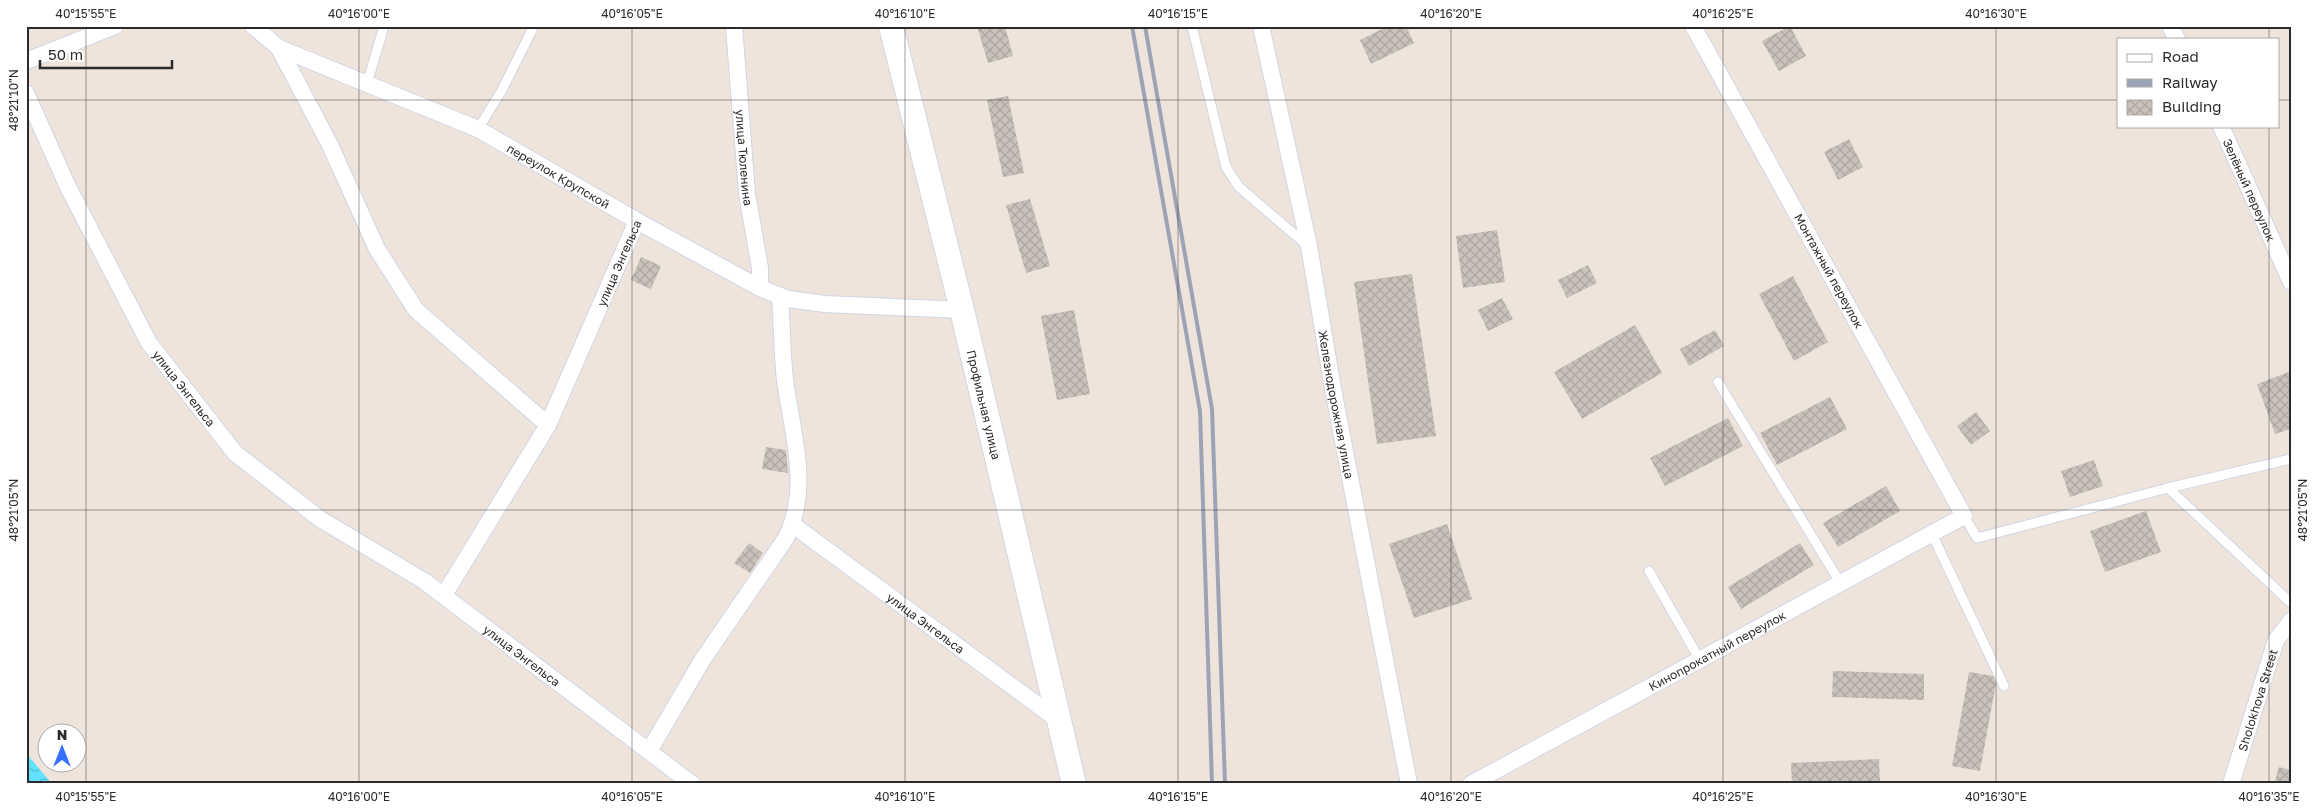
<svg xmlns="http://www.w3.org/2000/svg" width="2317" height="810" font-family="'Golos Text',sans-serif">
<defs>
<pattern id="water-waves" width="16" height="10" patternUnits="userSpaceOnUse" patternTransform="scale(1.25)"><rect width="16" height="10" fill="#62e2fc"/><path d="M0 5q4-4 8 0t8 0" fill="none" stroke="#55c2d8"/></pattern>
<pattern id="building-cross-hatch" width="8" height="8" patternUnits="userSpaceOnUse" patternTransform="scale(1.25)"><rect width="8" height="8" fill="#c9c2ba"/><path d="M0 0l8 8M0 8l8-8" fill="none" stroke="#ada7a0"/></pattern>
</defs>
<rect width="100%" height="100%" fill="#eee4db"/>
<!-- water -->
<path fill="url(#water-waves)" d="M26,753L52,784H26Z"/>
<!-- building -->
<path fill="url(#building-cross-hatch)" d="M977,26H1005L1013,56L988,63Z
M1388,26H1406L1414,43L1371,64L1360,40Z
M1790,26L1806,56L1779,71L1762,41Z
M1008,96L1024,173L1003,177L987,100Z
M1849,139L1863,167L1838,180L1824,152Z
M1030,199L1050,266L1026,273L1006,205Z
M1497,230L1505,282L1463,288L1456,236Z
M641,257L661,266L651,289L631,280Z
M1588,265L1597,283L1567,298L1558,280Z
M1412,274L1436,436L1377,444L1354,282Z
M1793,276L1828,342L1794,361L1759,294Z
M1502,298L1513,319L1488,331L1478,310Z
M1074,310L1090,394L1057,400L1041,316Z
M1635,325L1662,373L1582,419L1554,372Z
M1715,330L1724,346L1689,366L1680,349Z
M2291,371V429L2275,434L2257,384Z
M1830,397L1847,429L1777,465L1760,433Z
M1976,412L1990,431L1971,445L1957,426Z
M1728,418L1743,446L1665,486L1650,458Z
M766,447L786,450L788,473L762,469Z
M2094,460L2103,486L2070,497L2061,471Z
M1886,486L1900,511L1838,547L1823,523Z
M2146,511L2161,552L2105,572L2090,531Z
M1447,524L1472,599L1414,618L1389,544Z
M749,543L763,553L750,573L734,563Z
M1800,543L1814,565L1741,609L1728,587Z
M1833,671L1924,674V700L1832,697Z
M1969,672L1993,676L1996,683L1980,771L1952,766Z
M1879,759L1880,784H1792L1791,763Z
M2279,767L2291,770V784H2274Z"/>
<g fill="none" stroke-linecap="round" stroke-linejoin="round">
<defs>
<path id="lane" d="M1192,26L1226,167L1239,187L1308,246
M367,84L384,26
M478,129L502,90L534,26
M1718,382L1841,584
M2168,488L2291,603
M1964,516L1977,538L2168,488L2291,459
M1932,534L2004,686
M1649,571L1700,660"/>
<g id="street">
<path d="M253,26L279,48L330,145L377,249L416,310L548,425"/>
<path id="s1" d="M734,26L747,194L760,268V288"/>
<path id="s2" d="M1261,26L1309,246L1333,389L1409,784"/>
<path d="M2170,26L2177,39"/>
<path id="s3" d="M279,48L478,129L637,221L760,288L788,299L825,304L962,310"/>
<path d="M26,61L115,26"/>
<path id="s4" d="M26,93L68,187L149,343L235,453L320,519L424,581L692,784"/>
<path id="s5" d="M2221,126L2291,282"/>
<path id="s6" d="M793,525L1058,720"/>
<path id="s7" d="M444,595L548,425L637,221"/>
<path d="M649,751L703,659L786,538C811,487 792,433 785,380C782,352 782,324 780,296"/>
<path id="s8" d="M1471,784L1964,516L1693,26"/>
<path id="s9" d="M2231,784L2276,640L2291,621"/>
</g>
<g id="secondary">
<path id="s10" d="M891,26L962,310L1074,784"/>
</g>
</defs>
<!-- lane casing -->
<use href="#lane" stroke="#d0d6e5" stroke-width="11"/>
<!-- street casing -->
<use href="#street" stroke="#d0d6e5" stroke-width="18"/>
<!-- secondary casing -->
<use href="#secondary" stroke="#d0d6e5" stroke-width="26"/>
<!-- lane -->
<use href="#lane" stroke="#fff" stroke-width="9"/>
<!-- street -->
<use href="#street" stroke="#fff" stroke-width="16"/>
<!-- secondary -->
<use href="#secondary" stroke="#fff" stroke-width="24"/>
<!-- rail -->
<path stroke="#9da3b7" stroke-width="4" d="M1132,26L1200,411L1212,784
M1145,26L1212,409L1225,784"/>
</g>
<!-- ticks -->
<path fill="none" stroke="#2b2b2b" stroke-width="1" stroke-opacity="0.45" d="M86,26V784M359,26V784M632,26V784M905,26V784M1178,26V784M1451,26V784M1723,26V784M1996,26V784M2269,26V39M26,100H2118M2278,100H2291M2269,126V784M26,510H2291"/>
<g text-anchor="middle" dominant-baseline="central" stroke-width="4" stroke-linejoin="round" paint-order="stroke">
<!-- street labels -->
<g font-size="12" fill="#2b2b2b" stroke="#fff">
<text stroke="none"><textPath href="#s1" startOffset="132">улица Тюленина</textPath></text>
<text stroke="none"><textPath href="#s3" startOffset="308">переулок Крупской</textPath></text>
<text stroke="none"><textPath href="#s5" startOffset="70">Зелёный переулок</textPath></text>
<text stroke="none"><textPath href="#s7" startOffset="376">улица Энгельса</textPath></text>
<text transform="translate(1829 271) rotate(61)">Монтажный переулок</text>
<text stroke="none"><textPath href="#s4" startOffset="336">улица Энгельса</textPath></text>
<text stroke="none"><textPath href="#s10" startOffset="390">Профильная улица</textPath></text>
<text stroke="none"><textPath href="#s2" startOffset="386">Железнодорожная улица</textPath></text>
<text stroke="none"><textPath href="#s6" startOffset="165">улица Энгельса</textPath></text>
<text stroke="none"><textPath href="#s8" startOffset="280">Кинопрокатный переулок</textPath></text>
<text stroke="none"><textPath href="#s4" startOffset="770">улица Энгельса</textPath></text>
<text stroke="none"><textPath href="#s9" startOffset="88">Sholokhova Street</textPath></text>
</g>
</g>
<!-- border -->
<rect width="2317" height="810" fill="none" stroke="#ffffff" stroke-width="55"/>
<!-- legend -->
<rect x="2117" y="38" width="162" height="90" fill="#ffffff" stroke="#aaaaaa"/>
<rect x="2127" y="54" width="25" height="8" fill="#ffffff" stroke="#aaaaaa"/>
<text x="2162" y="62" font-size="15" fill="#2b2b2b">Road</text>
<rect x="2127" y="79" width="25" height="8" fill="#9da3b7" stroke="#aaaaaa"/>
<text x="2162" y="88" font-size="15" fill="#2b2b2b">Railway</text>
<rect x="2127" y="100" width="25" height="15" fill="url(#building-cross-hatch)" stroke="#aaaaaa"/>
<text x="2162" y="112" font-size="15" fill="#2b2b2b">Building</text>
<!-- north arrow -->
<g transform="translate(62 748)"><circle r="24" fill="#ffffff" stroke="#aaaaaa"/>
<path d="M0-4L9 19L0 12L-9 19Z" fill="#3770ff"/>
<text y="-8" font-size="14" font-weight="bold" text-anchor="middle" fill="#2b2b2b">N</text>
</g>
<!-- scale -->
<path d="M40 60v8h132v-8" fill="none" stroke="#2b2b2b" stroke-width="2.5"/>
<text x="48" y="60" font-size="15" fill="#2b2b2b" stroke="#ffffff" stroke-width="4" paint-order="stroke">50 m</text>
<rect x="28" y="28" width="2262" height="754" fill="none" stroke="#2b2b2b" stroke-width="2"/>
<g font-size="12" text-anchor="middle" fill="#2b2b2b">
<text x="86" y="18">40°15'55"E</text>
<text x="359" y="18">40°16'00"E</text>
<text x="632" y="18">40°16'05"E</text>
<text x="905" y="18">40°16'10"E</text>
<text x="1178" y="18">40°16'15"E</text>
<text x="1451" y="18">40°16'20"E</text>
<text x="1723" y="18">40°16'25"E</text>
<text x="1996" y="18">40°16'30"E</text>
<text transform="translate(14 100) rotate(-90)" y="4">48°21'10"N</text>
<text transform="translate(14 510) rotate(-90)" y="4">48°21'05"N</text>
<text transform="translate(2303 510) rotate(-90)" y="4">48°21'05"N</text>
<text x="86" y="801">40°15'55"E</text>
<text x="359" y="801">40°16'00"E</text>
<text x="632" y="801">40°16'05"E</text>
<text x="905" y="801">40°16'10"E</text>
<text x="1178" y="801">40°16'15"E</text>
<text x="1451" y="801">40°16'20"E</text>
<text x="1723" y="801">40°16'25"E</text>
<text x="1996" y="801">40°16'30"E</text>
<text x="2269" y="801">40°16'35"E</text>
</g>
</svg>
